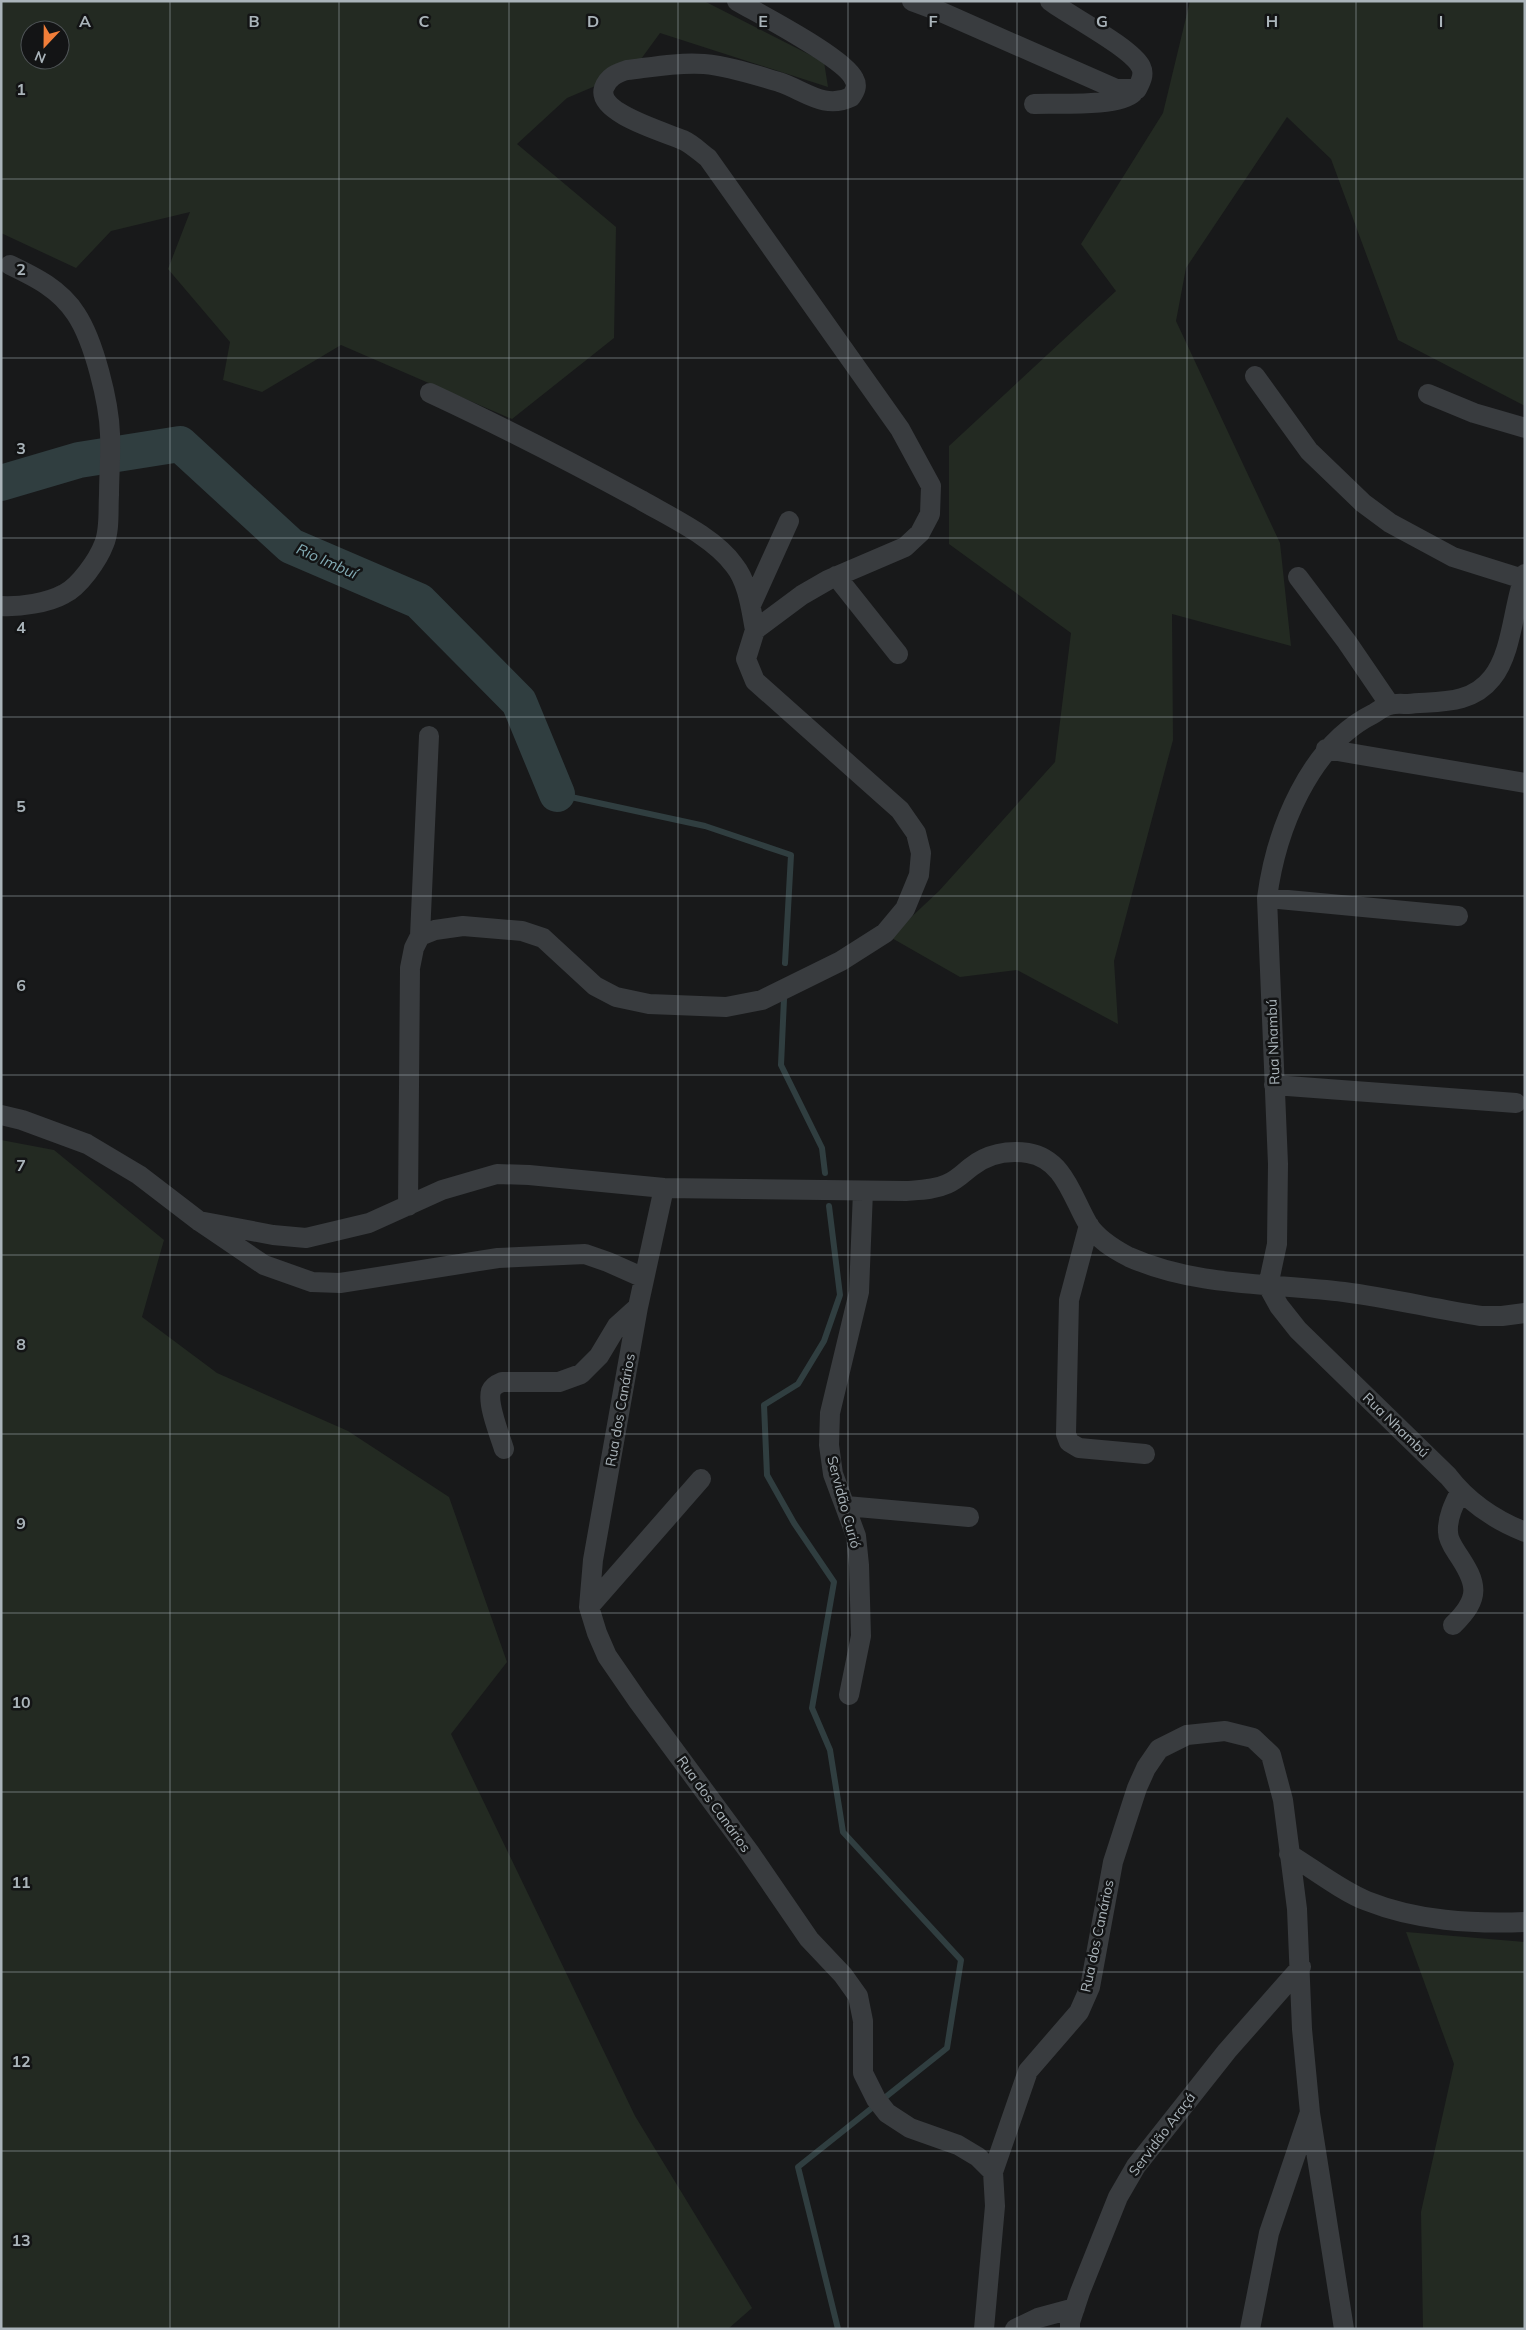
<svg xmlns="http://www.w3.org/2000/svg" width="1526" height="2330" font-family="Mulish,sans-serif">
<rect width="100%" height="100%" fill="#18191a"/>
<!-- green -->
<path fill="#232a22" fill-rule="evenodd" d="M1,1H704L824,62L828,87L660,33L633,70L567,98L517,144L616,227L614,338L512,419L341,345L262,392L223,380L230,342L168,269L190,212L111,231L76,268L1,233ZM30,30H60V60H30Z
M1190,1H1525V406L1398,340L1331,159L1287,117L1186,268L1176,321L1280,543L1291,646L1172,614L1173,740L1114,961L1118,1024L1017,970L960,977L890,937L939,891L1055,762L1071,633L949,544V446L1116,291L1081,244L1163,113Z
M1,1140L54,1150L164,1240L142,1317L217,1373L348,1431L449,1497L507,1662L451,1734L635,2116L752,2308L728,2329H1Z
M1406,1932L1525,1942V2329H1423L1421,2212L1454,2064Z"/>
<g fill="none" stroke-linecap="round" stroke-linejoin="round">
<!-- stream -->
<path stroke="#303e40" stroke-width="6" d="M557,794L705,826L791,855L785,963
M784,999L781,1065L822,1148L825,1173
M829,1206L840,1295L824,1341L798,1384L764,1405L767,1475L794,1523L834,1582L812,1708L830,1750L843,1832L961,1960L947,2048L798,2167L838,2329"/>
<!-- river -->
<path stroke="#303e40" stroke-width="36" d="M1,483L79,460L180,444L291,546L419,601L519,702L557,794"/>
<!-- minor -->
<path stroke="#393c3f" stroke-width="20" d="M912,1L939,11L1116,89H1137C1140,83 1145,75 1141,67C1132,48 1070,16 1050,1
M1034,104C1056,103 1119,107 1133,93
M1255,376L1309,451L1363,503L1390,523L1453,557L1523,579
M430,393C501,426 571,462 641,500C670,517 714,537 734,565C748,582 751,609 755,630
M1428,394L1474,413L1525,428
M1525,574C1513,605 1513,652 1492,678C1471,705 1439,701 1408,704C1403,704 1395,703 1390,705C1384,706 1378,711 1373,714C1309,746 1276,830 1267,898L1278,1164L1277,1244L1268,1286L1279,1306L1298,1330L1448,1476C1468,1502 1495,1520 1525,1532
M836,576L898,654
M1298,577L1347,642L1390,705
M751,605L789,521
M1,606C20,607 48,603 64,594C79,587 98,560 104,544C110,530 108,511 109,495C109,475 111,454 110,434C109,402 94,341 76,314C60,289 35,277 10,265
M1326,749L1525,783
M1267,898L1458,916
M420,936L429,736
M1274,1085L1516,1103
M1,1115L22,1120L87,1144L139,1175L199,1221L264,1265L312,1282L340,1283L498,1258L585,1254L608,1262L644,1278
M664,1188L638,1307L593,1560L589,1607L597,1633L607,1656L638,1701L750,1853L809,1939L843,1975L858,1996L863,2021V2073L876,2099L887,2113L910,2128L958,2145L978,2157L993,2172
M408,1206L410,968L414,948L420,936L435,930L463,926L522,931L543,938L595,986L616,997L649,1004L726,1007L762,1000L841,961L885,933L905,909L919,875L921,853L916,833L900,810L755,681L746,659L755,630L802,595L828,580L905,547L920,533L930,514L931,486L900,429L708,158C700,152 692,144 683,140C665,132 596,113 604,88C608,77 617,73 627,70C652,67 679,62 704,64C729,66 755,75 779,82C804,90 824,110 851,97C855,91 858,86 854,79C845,58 761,15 737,1
M199,1221L273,1235L306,1238L369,1223L442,1190L497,1174L529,1175L664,1188L906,1191C920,1190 934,1190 947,1184C957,1180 963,1173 971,1167C987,1154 1008,1150 1028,1153C1064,1159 1072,1197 1088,1224C1097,1239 1114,1249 1129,1257C1196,1287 1272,1283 1344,1292C1390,1298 1435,1309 1481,1316H1502L1525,1313
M1089,1225L1069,1300L1066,1434L1069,1442L1079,1448L1145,1454
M504,1449C500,1436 487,1404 491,1391C493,1386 497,1384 502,1382H559L581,1374L599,1356L617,1326L638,1307
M846,1506L969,1517
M589,1607L701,1479
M1453,1625C1481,1598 1478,1584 1457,1553C1453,1547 1448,1539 1448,1532C1447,1518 1454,1504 1460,1492
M849,1695L861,1636L859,1565L856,1536L833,1474L829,1445L830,1413L859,1292L863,1191
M1289,1854C1312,1868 1343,1892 1367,1901C1417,1921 1472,1924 1525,1922
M984,2329L995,2206L993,2172L1028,2071L1079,2012L1090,1987L1113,1862L1137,1788L1146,1768L1159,1749L1187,1735L1225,1731L1253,1738L1271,1755L1283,1800L1297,1909L1302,2029L1310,2113L1344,2329
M1015,2329L1038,2318L1075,2308
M1070,2329V2322L1080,2292L1118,2197L1136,2166L1227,2051L1301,1967
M1250,2329L1269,2233L1309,2115"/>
</g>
<!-- grid -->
<path fill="none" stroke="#aab4ba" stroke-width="1" stroke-opacity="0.55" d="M170,1V2329M339,1V2329M509,1V2329M678,1V2329M848,1V2329M1017,1V2329M1187,1V2329M1356,1V2329M1,179H1525M1,358H1525M1,538H1525M1,717H1525M1,896H1525M1,1075H1525M1,1255H1525M1,1434H1525M1,1613H1525M1,1792H1525M1,1972H1525M1,2151H1525"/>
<g text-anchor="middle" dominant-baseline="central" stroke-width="5" stroke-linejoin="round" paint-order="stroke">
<!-- street labels -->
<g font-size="14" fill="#aab4ba" stroke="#131415">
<text transform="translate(1273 1042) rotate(-92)">Rua Nhambú</text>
<text transform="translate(620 1410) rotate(-80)">Rua dos Canários</text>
<text transform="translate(1396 1425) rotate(44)">Rua Nhambú</text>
<text transform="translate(844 1502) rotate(75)">Servidão Curió</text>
<text transform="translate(714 1804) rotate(54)">Rua dos Canários</text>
<text transform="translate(1097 1936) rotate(-78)">Rua dos Canários</text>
<text transform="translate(1162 2134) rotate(-53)">Servidão Araçá</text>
</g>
<!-- water labels -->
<g font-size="15" font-style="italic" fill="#82abb4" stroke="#131415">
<text transform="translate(327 561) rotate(24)">Rio Imbuí</text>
</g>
</g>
<g font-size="16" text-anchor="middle" font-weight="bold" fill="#aab4ba" stroke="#131415" stroke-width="5" stroke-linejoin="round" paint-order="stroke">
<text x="85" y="27">A</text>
<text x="254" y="27">B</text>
<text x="424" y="27">C</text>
<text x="593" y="27">D</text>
<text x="763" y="27">E</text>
<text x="933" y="27">F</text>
<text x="1102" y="27">G</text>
<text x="1272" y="27">H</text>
<text x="1441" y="27">I</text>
<text x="21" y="95">1</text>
<text x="21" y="275">2</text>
<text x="21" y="454">3</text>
<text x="21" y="633">4</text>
<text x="21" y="812">5</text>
<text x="21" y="991">6</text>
<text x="21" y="1171">7</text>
<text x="21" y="1350">8</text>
<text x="21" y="1529">9</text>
<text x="21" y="1708">10</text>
<text x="21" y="1888">11</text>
<text x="21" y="2067">12</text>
<text x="21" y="2246">13</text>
</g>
<!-- border -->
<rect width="1526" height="2330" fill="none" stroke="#aab4ba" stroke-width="5"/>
<!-- north arrow -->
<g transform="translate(45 45) rotate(202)"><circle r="24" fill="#131415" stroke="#4f5457"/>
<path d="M0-4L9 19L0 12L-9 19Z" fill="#f17e39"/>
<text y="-8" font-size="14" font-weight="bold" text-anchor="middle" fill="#aab4ba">N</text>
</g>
</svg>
